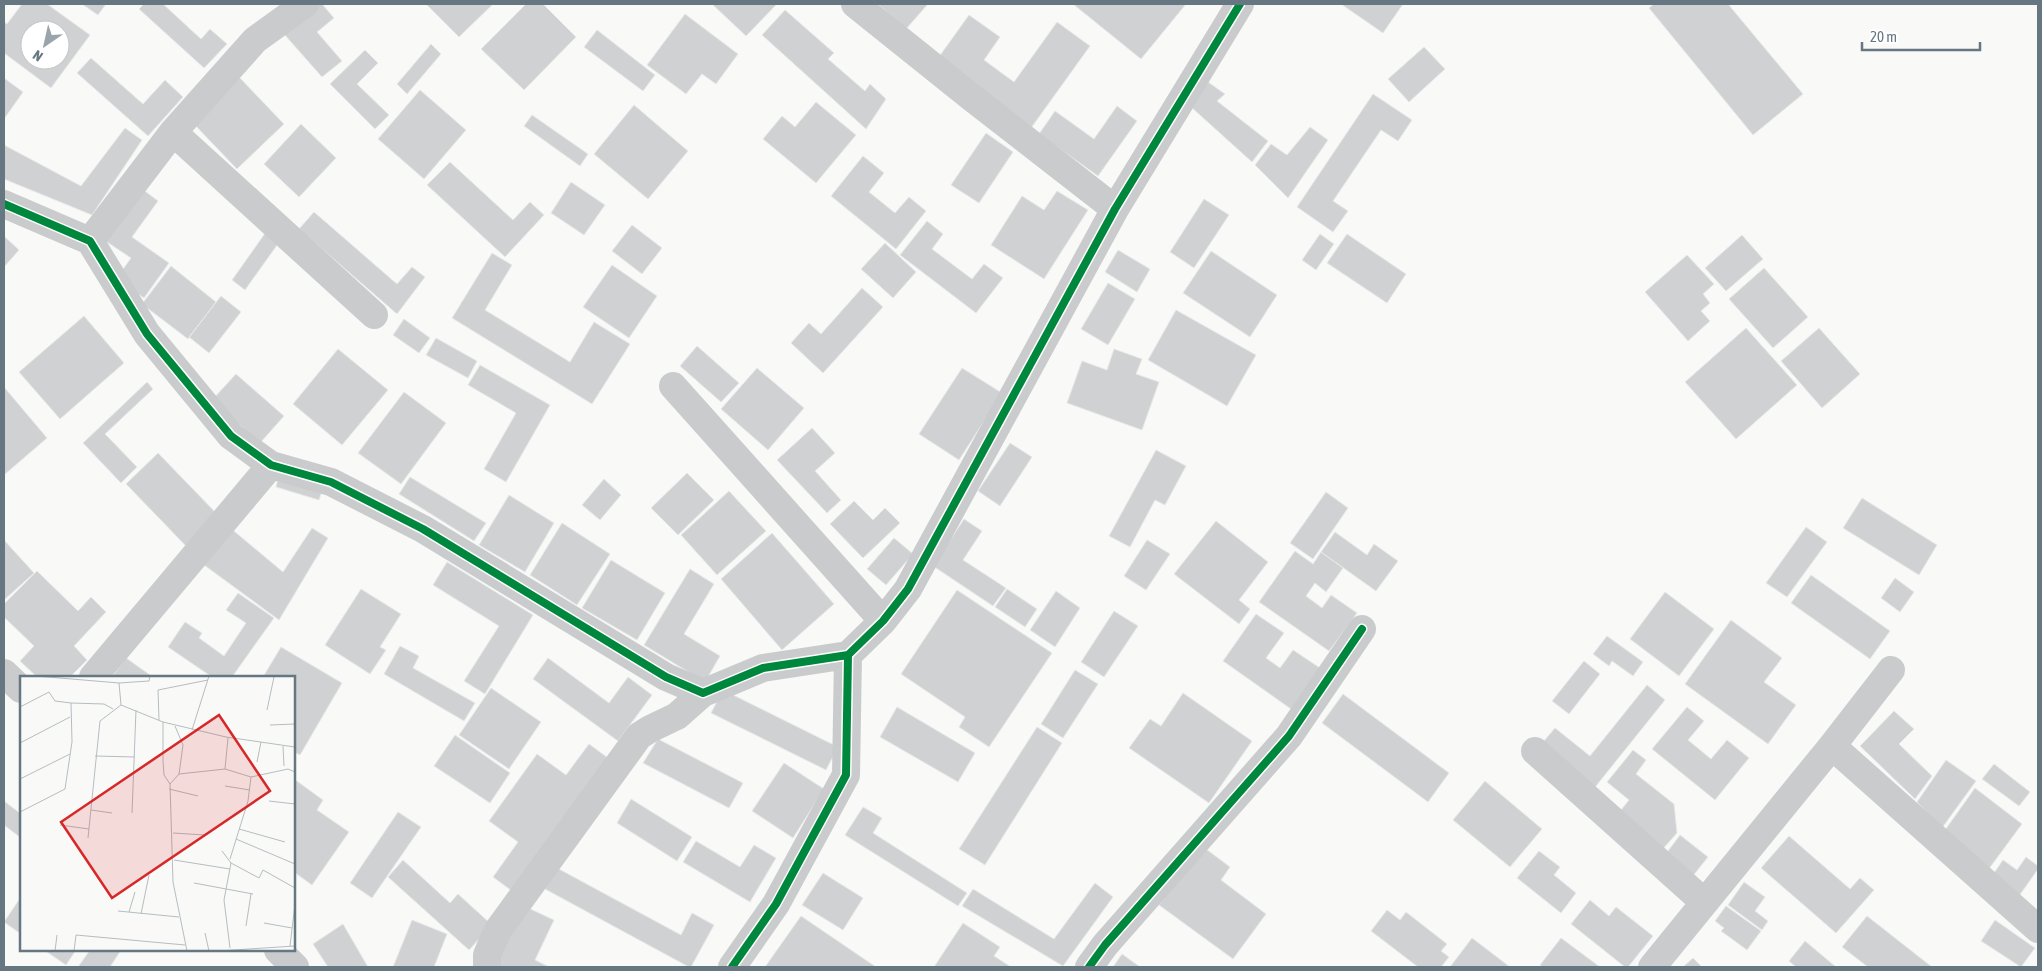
<svg xmlns="http://www.w3.org/2000/svg" width="2042" height="971" font-family="'Asap Condensed',sans-serif">
<rect width="100%" height="100%" fill="#f9f9f8"/>
<!-- building -->
<path fill="#cfd1d2" stroke="#e8e8e8" fill-rule="evenodd" d="M22,4H47L90,35L51,88L4,53V22L7,24ZM30,30H60V60H30Z
M82,4H106L98,15Z
M144,4H163L201,39L210,29L227,44L204,68L139,9Z
M320,4H322L334,18L317,32L342,61L322,77L284,34Z
M426,4H493L459,37Z
M526,4H543L576,37L524,90L481,49Z
M712,4H777L746,36Z
M878,4H928L906,29Z
M1073,4H1186L1141,59Z
M1341,4H1403L1383,33Z
M1654,4H1728L1803,94L1753,135L1649,8Z
M785,10L834,53L828,59L865,91L870,84L886,99L866,129L762,35Z
M685,14L738,54L716,84L702,74L686,94L647,65Z
M969,15L1000,37L984,60L1014,82L1057,22L1090,46L1031,128L936,61Z
M597,30L655,75L643,91L584,47Z
M431,44L441,54L407,94L397,84Z
M1424,47L1445,69L1409,102L1388,79Z
M365,50L378,63L357,84L389,115L375,129L330,84Z
M91,58L143,104L165,80L183,97L148,136L77,73Z
M239,77L284,124L237,169L192,122Z
M4,78L23,92L4,119Z
M1208,82L1225,94L1217,101L1268,141L1252,162L1190,106Z
M420,90L466,130L424,179L378,139Z
M1373,94L1412,120L1398,141L1381,130L1333,201L1348,211L1333,232L1297,207Z
M816,102L856,135L816,183L763,139L782,116L795,127Z
M634,105L688,151L648,199L594,154Z
M1117,106L1137,121L1098,176L1039,134L1055,111L1094,139Z
M532,115L588,154L580,166L524,126Z
M301,124L336,158L299,197L264,164Z
M1310,127L1328,140L1288,198L1255,165L1271,144L1287,155Z
M125,128L142,140L92,215L4,179V145L81,186Z
M986,133L1013,152L979,203L951,185Z
M863,156L884,173L869,192L895,213L909,197L926,211L896,249L831,196Z
M450,162L513,220L530,202L544,215L505,257L427,185Z
M571,182L605,205L584,235L551,213Z
M141,188L158,201L132,237L169,263L144,298L116,279L131,258L104,240Z
M1057,191L1088,210L1044,279L991,245L1022,196L1044,210Z
M1204,199L1229,215L1194,268L1170,252Z
M314,212L397,284L412,267L425,277L397,314L299,229Z
M927,221L943,234L932,249L972,279L984,264L1003,278L976,313L900,255Z
M632,225L662,248L642,274L612,251Z
M266,232L280,241L245,290L232,280Z
M1320,234L1334,244L1316,270L1302,260Z
M1347,234L1406,274L1387,303L1327,263Z
M1742,235L1763,259L1726,291L1705,268Z
M4,236L19,250L4,267Z
M885,243L916,272L893,298L861,269Z
M1118,250L1150,269L1137,292L1105,272Z
M1211,251L1277,295L1250,337L1183,293Z
M492,253L512,265L485,310L570,362L594,322L630,344L592,404L452,318Z
M1687,255L1714,284L1703,294L1710,303L1701,311L1710,321L1688,341L1645,292Z
M612,265L657,296L629,338L583,307Z
M171,266L216,302L188,339L142,304Z
M1764,268L1808,317L1773,348L1729,299Z
M1108,283L1135,299L1108,345L1081,329Z
M862,288L883,307L823,373L791,343L809,323L821,334Z
M221,296L241,312L209,353L189,337Z
M1176,310L1256,355L1227,406L1148,360Z
M84,316L124,363L60,419L19,372Z
M404,319L430,338L419,353L393,335Z
M1746,328L1797,385L1736,439L1685,382Z
M1819,328L1860,374L1822,408L1781,361Z
M436,338L477,361L468,378L426,355Z
M697,346L739,383L721,402L680,366Z
M338,349L388,390L342,445L293,404Z
M1114,349L1142,359L1136,374L1159,382L1142,430L1067,403L1082,361L1107,370Z
M480,365L550,405L506,482L484,469L516,413L468,385Z
M757,368L804,408L768,450L721,409Z
M962,368L1002,393L959,460L919,434Z
M236,374L284,416L260,443L212,400Z
M147,382L153,389L105,434L137,467L121,483L83,443Z
M4,387L47,438L4,475Z
M404,392L446,423L401,484L358,453Z
M812,428L835,453L815,471L841,500L827,513L777,460Z
M1010,443L1032,457L1000,506L978,491Z
M1156,450L1186,466L1165,505L1155,500L1130,547L1109,536Z
M158,453L218,515L186,546L126,484Z
M687,473L714,500L678,535L651,508Z
M279,475L323,488L319,500L276,487Z
M410,477L486,523L474,541L399,494Z
M604,479L621,495L600,520L582,505Z
M729,491L766,531L717,575L681,535Z
M1326,492L1348,508L1313,559L1290,543Z
M509,495L554,523L525,572L479,545Z
M1862,498L1937,545L1919,575L1843,528Z
M854,501L873,520L885,508L900,523L863,558L830,524Z
M964,519L982,531L963,560L1006,588L993,606L933,566Z
M1216,521L1268,562L1239,600L1250,609L1239,624L1174,574Z
M562,523L610,554L577,605L530,575Z
M228,526L283,572L312,528L328,538L279,620L200,562Z
M1806,527L1827,542L1787,597L1766,583Z
M1335,532L1367,555L1374,544L1398,561L1376,591L1321,552Z
M772,533L834,604L782,650L721,579Z
M894,538L913,554L886,585L867,569Z
M4,540L34,573L4,600Z
M1147,540L1170,554L1146,590L1124,576Z
M1295,551L1313,564L1321,552L1343,568L1326,592L1315,583L1306,596L1322,608L1331,595L1357,613L1329,651L1259,602Z
M611,560L665,593L637,640L582,608Z
M447,562L533,615L485,694L464,681L499,626L433,585Z
M690,569L714,584L684,634L720,656L705,682L644,645Z
M37,571L78,611L91,597L106,612L74,646L87,660L70,677H37L20,661L34,646L4,617V604Z
M1811,575L1890,631L1870,659L1791,603Z
M1895,578L1914,592L1900,612L1881,598Z
M361,589L401,614L380,647L386,650L370,674L325,645Z
M1007,589L1037,609L1025,627L995,607Z
M957,590L1052,653L989,747L959,727L965,717L901,674Z
M1056,591L1080,608L1055,647L1030,630Z
M1665,592L1714,629L1679,676L1630,639Z
M238,593L274,618L232,677H212L168,647L185,622L202,633L199,638L224,656L246,623L226,610Z
M1114,611L1138,626L1104,677L1081,662Z
M1256,614L1284,633L1266,658L1280,668L1293,650L1320,668L1291,709L1223,661Z
M1731,620L1782,658L1764,682L1796,705L1768,744L1685,684Z
M1607,636L1643,662L1633,676L1612,661L1609,666L1593,654Z
M400,646L419,656L413,668L475,703L464,721L384,674Z
M281,647L342,683L300,755L294,752V677H263Z
M126,658L153,677H112Z
M548,658L609,703L628,677L652,695L618,741L533,679Z
M1584,661L1600,674L1569,714L1552,701Z
M1075,670L1098,684L1063,738L1041,724Z
M1647,685L1665,700L1592,791L1538,748L1555,728L1590,756Z
M491,688L541,722L509,769L459,735Z
M723,690L838,747L826,770L711,713Z
M1183,693L1252,741L1209,803L1129,748L1150,719L1161,726Z
M1343,694L1449,773L1428,802L1322,723Z
M897,707L975,753L958,782L880,737Z
M1687,707L1704,721L1688,740L1711,759L1727,740L1749,758L1715,800L1652,749Z
M1894,711L1914,729L1899,744L1932,776L1915,799L1860,746Z
M1037,727L1062,743L985,865L959,849Z
M455,735L510,773L490,803L434,766Z
M658,739L743,783L729,808L643,763Z
M589,744L608,758L512,891L493,877L518,842L489,821L537,754L566,775Z
M1633,750L1646,760L1636,774L1674,804L1677,833L1661,851L1617,815L1629,800L1607,782Z
M1946,760L1976,781L1942,828L1917,802Z
M784,763L824,789L793,838L752,811Z
M1994,764L2030,792L2019,806L1982,779Z
M294,779L323,800L317,810L349,832L312,885L294,872Z
M1485,781L1542,829L1510,867L1453,820Z
M1975,788L2022,824L1988,870L1945,830Z
M631,799L692,837L677,861L617,823Z
M4,801L21,814V838L4,825Z
M863,807L882,818L873,833L967,893L958,906L845,835Z
M398,812L421,827L372,898L350,883Z
M1680,835L1708,857L1692,877L1665,855Z
M1789,836L1850,889L1860,878L1874,890L1836,933L1761,868Z
M696,841L740,867L754,845L776,858L750,902L683,862Z
M1202,846L1230,867L1221,880L1266,914L1233,959L1159,905Z
M1539,851L1560,867L1554,875L1576,893L1561,913L1517,878Z
M2026,857L2038,866V869L2017,899L1994,873L2003,860L2017,870Z
M403,860L450,903L458,894L492,925L469,950L388,877Z
M557,868L681,935L692,913L714,925L691,967H689L545,889Z
M823,873L863,898L843,930L802,905Z
M1744,882L1765,897L1755,911L1768,921L1762,930L1728,905Z
M1095,883L1113,897L1063,966L962,906L973,889L1054,939Z
M21,897V934L4,922Z
M1590,900L1609,916L1616,907L1653,936L1628,967H1625L1571,924Z
M524,906L554,920L535,960L549,967H495Z
M1726,906L1761,931L1747,950L1721,931L1724,928L1715,921Z
M1387,910L1400,920L1406,912L1447,944L1441,951L1449,957L1441,967H1418L1371,931Z
M801,916L876,967H765Z
M1867,916L1932,967H1868L1842,947Z
M412,920L447,934L434,967H393Z
M1995,920L2035,948L2021,967L1981,941Z
M963,923L1000,947L994,956L1011,967H934Z
M343,924L368,967H328L313,944Z
M1472,938L1510,967H1450Z
M1561,938L1600,967H1543L1540,965Z
M1805,941L1836,967H1796L1789,961Z
M44,950H76L66,965Z
M90,950H121L110,967H78Z
M1122,954L1140,967H1113Z
M1693,958L1702,967H1683Z"/>
<g fill="none" stroke-linecap="round" stroke-linejoin="round">
<!-- street -->
<path stroke="#cacbcc" stroke-width="28" d="M855,4L971,97L1115,209
M173,132L374,315
M4,204L90,241L147,334L231,436L271,465L331,482L423,529L666,677L703,693L763,668L848,655
M90,241L173,132L255,40L305,4
M673,386L883,621
M4,673L21,689
M93,677L271,465
M1832,746L2038,929
M1535,751L1704,902
M278,950L295,967
M487,967V955L498,930L639,736L650,729L677,716L703,693
M732,967L776,904L846,775L848,655L883,621L908,589L1115,209L1240,4
M1089,967L1105,945L1289,736L1362,629
M1652,967L1832,746L1891,670"/>
<defs>
<path id="cycleway" d="M4,204L90,241L147,334L231,436L271,465L331,482L423,529L666,677L703,693L763,668L848,655
M732,967L776,904L846,775L848,655L883,621L908,589L1115,209L1240,4
M1089,967L1105,945L1289,736L1362,629"/>
</defs>
<!-- cycleway casing -->
<use href="#cycleway" stroke="#fff" stroke-width="11"/>
<!-- cycleway -->
<use href="#cycleway" stroke="#00873e" stroke-width="8"/>
</g>
<!-- overview -->
<g transform="translate(20 676)">
<rect width="275" height="275" fill="#f9f9f8"/>
<path fill="none" stroke="#b5bdc1" stroke-width="1" d="M16,0L99,7L129,5L130,0M99,7L101,29L143,46L206,61L275,71M51,27L84,28L93,33M0,31L29,16L35,25L51,27L52,66L45,113L0,136M247,34L254,1L251,0M139,44L138,14L188,4M143,46V85L144,99L150,108L153,206L167,275M250,49L275,48M155,50L163,69L159,98M172,54L189,0M0,67L50,41M263,70L264,90M75,80L115,81M237,86L241,66M205,93L208,62M0,103L50,78M150,108L159,98L205,93L231,101L268,93L275,96M205,110L230,114M149,113L178,120M249,125L275,128M71,134L92,137M112,137L116,34M40,149L69,153M219,153L265,166M153,157L185,159M68,162L80,45L101,29M216,163L275,188M202,175L211,187L239,202L243,194L275,212M210,183L228,125L231,101M154,184L210,193M174,207L233,218M98,235L159,241M109,236L115,216M121,238L129,199M244,247L272,252M226,250L231,218M185,257L189,275M270,270L275,228M210,272L204,224L211,187M35,275L37,259M54,275L56,259L165,269M198,275L275,270"/>
<path fill="#d62828" fill-opacity="0.15" stroke="#d62828" stroke-width="2.5" d="M199,39L250,115L92,222L41,146Z"/>
<rect width="275" height="275" fill="none" stroke="#667781" stroke-width="2.5"/>
</g>
<!-- border -->
<rect width="2042" height="971" fill="none" stroke="#667781" stroke-width="10"/>
<!-- north arrow -->
<g transform="translate(45 45) rotate(214)"><circle r="24" fill="#ffffff" stroke="#c2c9cd"/>
<path d="M0-4L9 19L0 12L-9 19Z" fill="#99a4ab"/>
<text y="-8" font-size="14" font-weight="bold" text-anchor="middle" fill="#667781">N</text>
</g>
<!-- scale -->
<path d="M1862 42v8h118v-8" fill="none" stroke="#667781" stroke-width="2.5"/>
<text x="1870" y="42" font-size="15" fill="#667781" stroke="#ffffff" stroke-width="4" paint-order="stroke">20 m</text>
</svg>
